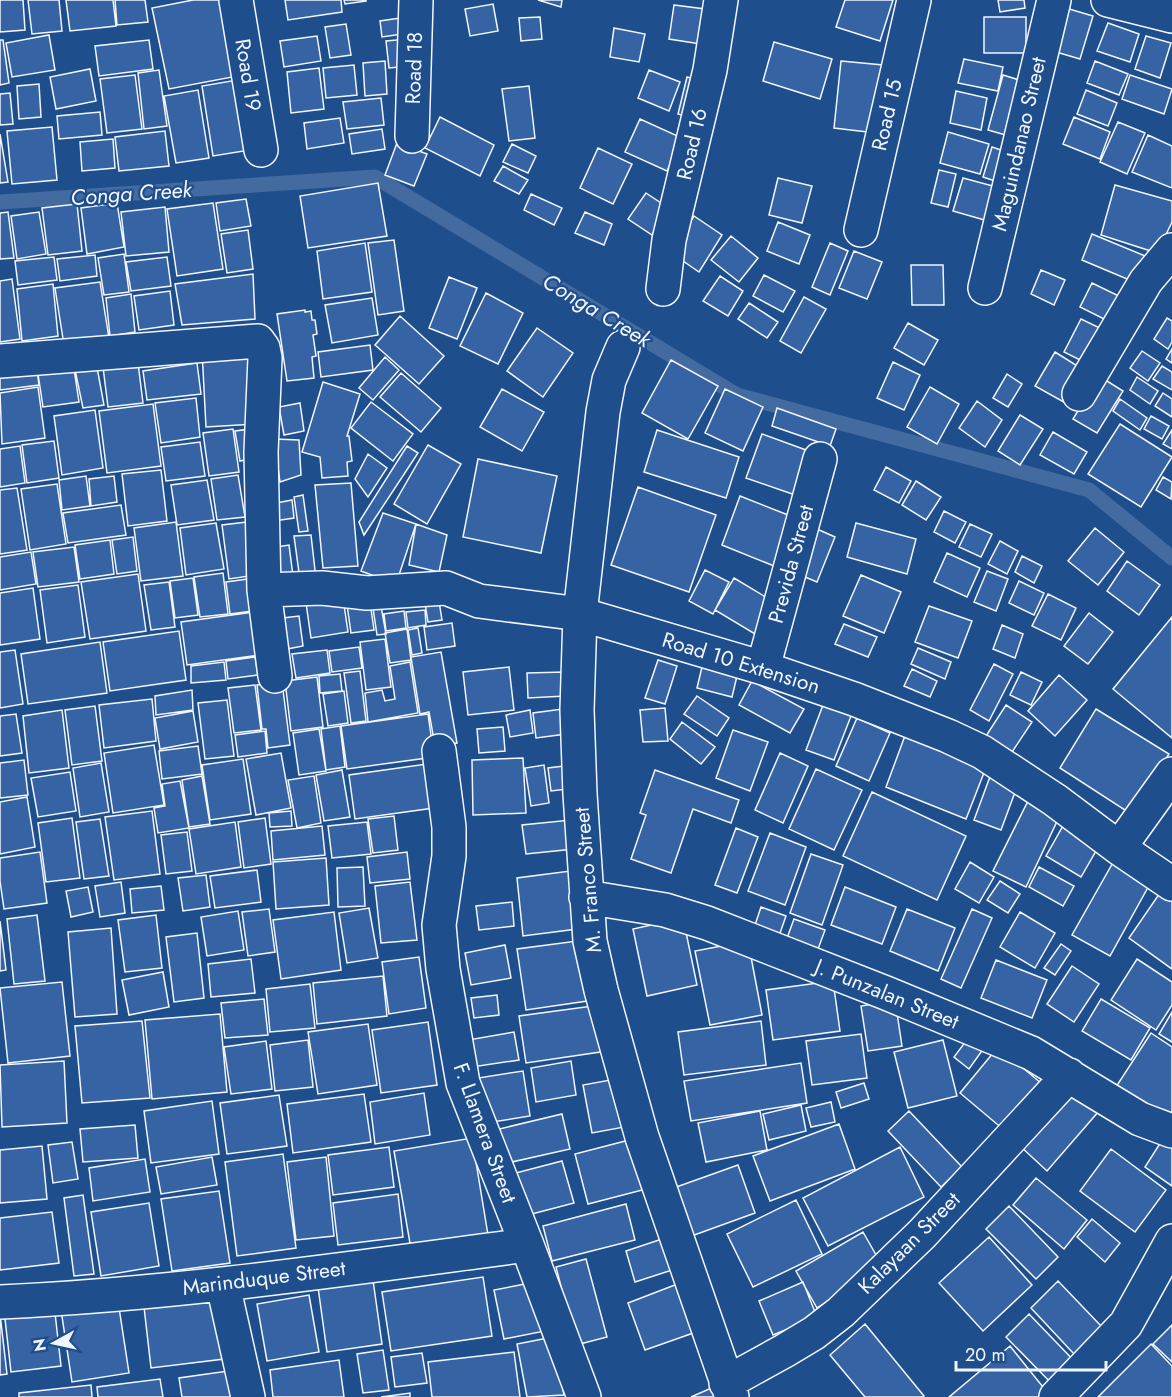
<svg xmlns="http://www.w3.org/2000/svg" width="1172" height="1397" font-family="Jost,sans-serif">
<rect width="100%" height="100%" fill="#1f4e8c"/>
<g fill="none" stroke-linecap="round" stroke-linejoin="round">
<!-- stream -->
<path stroke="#446ba0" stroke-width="15" d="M0,202L375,177L737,395L1089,490L1172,558"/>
</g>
<!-- building -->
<path fill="#3563a3" stroke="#f2f6ff" stroke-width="1.5" d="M0,0H23L25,30L0,32Z
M28,0H59L62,31L32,34Z
M66,0H113L116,26L70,31Z
M115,0H145L148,22L117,25Z
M193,0H228L243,75L169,89L152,8Z
M285,0H341L342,12L288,20Z
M344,0H366V1L345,4Z
M538,0H562L561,7Z
M845,0H893L880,41L836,27Z
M998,0H1024L1025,8L1000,12Z
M493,4L498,31L470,36L465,9Z
M674,5L713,10L707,45L669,39Z
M1059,6L1093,16L1080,59L1046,49Z
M407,17L409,33L382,37L380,21Z
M540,17L542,39L521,41L519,18Z
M984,17H1026V53H984Z
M1108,23L1139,34L1130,62L1097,51Z
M346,24L351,55L330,58L325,27Z
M614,28L645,34L639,62L610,57Z
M49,35L55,70L12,77L6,43Z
M317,36L321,61L284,67L280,41Z
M1146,36L1171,43L1160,78L1135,69Z
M408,39L410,66L389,68L386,41Z
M0,40H3L9,83L0,85Z
M149,40L153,69L99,76L95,46Z
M774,42L832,59L820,99L763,81Z
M964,59L1003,67L998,91L958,83Z
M385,61L387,94L365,96L363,63Z
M841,61L883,65L876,133L834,128Z
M1095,61L1128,74L1119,95L1087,83Z
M354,65L357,95L326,98L323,68Z
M319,68L324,109L291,113L287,72Z
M90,69L96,101L56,109L50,77Z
M159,70L167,126L144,129L138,73Z
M649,70L680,82L669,111L638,98Z
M135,75L142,129L107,133L100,79Z
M1003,75L1032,84L1016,138L988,130Z
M1130,75L1172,89L1164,114L1122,99Z
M687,77L702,81L693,118L678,114Z
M243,79L256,149L213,156L202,86Z
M39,84L41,117L19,119L17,86Z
M529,86L535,138L509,141L502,89Z
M198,90L209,158L176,163L164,96Z
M1086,90L1117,103L1108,126L1077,114Z
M956,91L987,98L981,130L950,123Z
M10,93L13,124L0,125V94Z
M381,98L384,125L347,129L343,102Z
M100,112L102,135L59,139L57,116Z
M440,117L494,145L480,176L425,148Z
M1074,117L1110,132L1100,159L1063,144Z
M340,118L344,143L307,149L304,123Z
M640,119L682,138L667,171L625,152Z
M1118,122L1145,133L1127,174L1100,162Z
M52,127L57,180L12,184L7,131Z
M382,129L385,149L352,154L349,134Z
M165,131L169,166L119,171L115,137Z
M948,132L989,144L980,174L940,163Z
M0,134L8,182L0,183Z
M1148,135L1172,146V188L1132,172Z
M113,139L115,168L82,171L80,142Z
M397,143L427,154L414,186L385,175Z
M512,144L536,156L528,173L503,162Z
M992,147L1016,155L1007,185L983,177Z
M598,148L632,164L613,204L580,188Z
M503,166L528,180L519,194L494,181Z
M939,170L956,174L948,207L931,203Z
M778,178L812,186L802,223L769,215Z
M963,178L1004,189L995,223L953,211Z
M378,183L387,236L308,248L300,196Z
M1115,185L1172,201V222L1157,253L1101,235Z
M646,193L670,209L652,235L628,219Z
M531,194L562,208L554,225L524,210Z
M246,199L251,226L220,231L216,203Z
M117,203L124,247L87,254L81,208Z
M213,203L223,269L177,276L167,209Z
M77,204L82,251L48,255L42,208Z
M165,207L169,252L126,256L121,212Z
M8,212L14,258L0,259V213Z
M39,212L46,254L17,259L11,216Z
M585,212L612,224L604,245L575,233Z
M694,216L722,235L699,272L670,252Z
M778,222L810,235L799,264L767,251Z
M248,230L253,269L227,273L221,234Z
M1092,234L1150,258L1139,284L1082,260Z
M731,236L758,258L739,282L711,260Z
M394,240L404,311L378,315L368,243Z
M365,243L372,292L323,299L317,251Z
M830,243L848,251L830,295L812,287Z
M854,251L882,262L867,299L839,288Z
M124,254L129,292L104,295L98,258Z
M95,255L97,276L60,281L57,259Z
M54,257L57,280L18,285L15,261Z
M167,257L171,286L131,291L126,262Z
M911,265H943L944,305H912Z
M1041,270L1065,280L1054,305L1031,294Z
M253,274L255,319L182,325L175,284Z
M764,275L795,291L783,312L753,296Z
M720,276L743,291L728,316L703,301Z
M449,277L477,288L457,339L429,328Z
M12,279L20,339L0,342V281Z
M100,282L109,338L64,345L55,288Z
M1092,283L1125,299L1112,323L1080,307Z
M53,284L58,336L22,341L17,289Z
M170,291L174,325L139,330L134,296Z
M486,293L523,313L498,364L460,346Z
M131,294L135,332L110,336L106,298Z
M804,297L826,309L801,353L780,341Z
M372,298L378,335L332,343L325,305Z
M749,303L778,322L767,338L738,319Z
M305,310V312L311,311L312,320H315L317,334L313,335L316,356L312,357L314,378L287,381L277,314Z
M400,316L444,356L419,384L375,345Z
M1167,318L1172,321V342L1168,349L1154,339Z
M1081,319L1102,329L1086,363L1064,352Z
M908,323L938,340L924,365L894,348Z
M537,328L573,353L543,397L507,371Z
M370,345L373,370L321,377L318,352Z
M249,348L255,424L206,427L202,351Z
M1172,349V363L1166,359Z
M1142,351L1160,363L1148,381L1130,368Z
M1055,352L1087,372L1069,405L1035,386Z
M137,355L143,403L108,407L102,359Z
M385,357L399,370L373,400L359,388Z
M671,360L718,386L688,439L642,413Z
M96,362L104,405L83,408L74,365Z
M893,362L920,375L904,410L877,398Z
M36,363L39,385L0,390V368Z
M197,363L201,394L147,400L143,371Z
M1162,366L1172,372V390L1153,379Z
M74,369L79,402L43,407L38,374Z
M401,373L441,408L421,432L380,397Z
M1007,374L1022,384L1008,407L993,398Z
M1099,376L1123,391L1097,433L1073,419Z
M1137,377L1158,391L1150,404L1130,390Z
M323,382L360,394L347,436H349L352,461L347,462L348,476L322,478L320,457L302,452Z
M38,387L45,438L2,444L0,393Z
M930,387L959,404L937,444L907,427Z
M502,389L544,412L522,451L480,427Z
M725,389L763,407L743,451L705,433Z
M1163,393L1172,399V417L1155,406Z
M196,398L200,437L161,443L155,403Z
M1120,399L1147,418L1140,430L1113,411Z
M977,401L1002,420L985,447L959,428Z
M371,402L413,434L393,461L351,428Z
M300,403L304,431L284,435L279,407Z
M153,404L161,466L107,473L99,411Z
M777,408L836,429L830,446L772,426Z
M95,410L103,468L62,475L54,416Z
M1020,415L1043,429L1020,465L998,451Z
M1151,416L1169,426L1162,439L1144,429Z
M1120,424L1172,457L1141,507L1088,474Z
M259,428L254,458L240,461L235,431Z
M233,429L239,472L209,476L203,433Z
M657,430L739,457L726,498L644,472Z
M1172,430V449L1163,444Z
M1053,432L1087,452L1074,474L1040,455Z
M762,434L817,454L801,497L746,478Z
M274,439L299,440L301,475L280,482Z
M54,441L59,478L27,483L22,445Z
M200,442L205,476L166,481L161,447Z
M428,445L461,464L427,524L394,504Z
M20,446L25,483L0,487V449Z
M407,446L418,453L364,535L359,522Z
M368,454L387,468L368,497L355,479Z
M478,459L557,476L541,553L463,537Z
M886,467L911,481L899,503L874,490Z
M161,470L167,521L128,526L122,474Z
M238,475L245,517L217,520L211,479Z
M86,476L90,506L62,510L59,480Z
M114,476L117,502L91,506L89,479Z
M1163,477L1172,482L1171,499L1156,490Z
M207,480L214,520L177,525L171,485Z
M916,481L941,497L926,520L902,505Z
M351,483L358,566L323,568L315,485Z
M57,484L66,544L30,550L21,489Z
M638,487L716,515L689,592L611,565Z
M17,488L27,550L0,554V490Z
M303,495L308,531L299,532L294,497Z
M740,496L793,517L774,566L722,545Z
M292,500L294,518L274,521L271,504Z
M121,505L126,535L68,543L63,513Z
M944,511L966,522L955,543L934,532Z
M383,513L416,524L396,584L361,571Z
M255,521L262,574L229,579L222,525Z
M176,522L183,576L141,581L134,528Z
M216,523L224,569L186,575L180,528Z
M856,523L916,539L907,574L847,557Z
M416,524L447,535L439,572L409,565Z
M970,524L992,534L981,557L959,547Z
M1095,528L1124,552L1098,585L1068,561Z
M817,529L835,537L817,582L798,574Z
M311,535L316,579L300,580L294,536Z
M133,537L137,571L117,574L112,540Z
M110,540L114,574L80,579L75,545Z
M1000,541L1018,551L1007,574L988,564Z
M289,545L293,576L274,578L270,548Z
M74,547L79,582L38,587L33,552Z
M31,552L36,584L0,590V557Z
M947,553L980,568L967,597L934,582Z
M1022,556L1042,566L1034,583L1015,572Z
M1127,561L1160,585L1139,615L1107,591Z
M705,570L729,582L713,614L689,601Z
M987,571L1008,579L996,611L974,602Z
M223,573L228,614L200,617L194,577Z
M138,574L146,631L90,639L81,582Z
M861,575L901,592L884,633L843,616Z
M193,578L198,615L175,618L170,581Z
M255,578L260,610L230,614L226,582Z
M734,578L779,605L760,637L715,610Z
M1019,581L1044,593L1034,615L1009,603Z
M169,582L175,627L151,630L144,585Z
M78,585L85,637L47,643L40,590Z
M33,588L40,639L0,645V593Z
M1048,594L1076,608L1061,640L1032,626Z
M438,595L442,620L428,622L424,597Z
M343,598L348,632L311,638L306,603Z
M370,602L374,630L351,633L347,605Z
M381,606L386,634L377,635L373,608Z
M929,606L972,621L958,658L915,642Z
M425,610L426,625L408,628L406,612Z
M404,611L406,628L386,631L384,614Z
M254,612L260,655L187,665L181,622Z
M1089,613L1113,632L1088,664L1064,646Z
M299,616L303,646L287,649L283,618Z
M1172,617V738L1113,689Z
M452,623L455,646L427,650L424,627Z
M844,624L877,637L868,657L835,644Z
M1002,625L1023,634L1015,658L993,649Z
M418,628L422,653L412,655L408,630Z
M407,629L411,660L390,663L385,633Z
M179,631L186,680L110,691L103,642Z
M385,639L391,687L366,690L360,642Z
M100,642L107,693L28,704L21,654Z
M359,647L362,668L332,672L329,651Z
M918,648L951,662L945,679L911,664Z
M15,650L23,704L0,708V652Z
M327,650L330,673L296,678L292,654Z
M441,652L457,743L435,746L429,712L420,714L411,657Z
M255,657L258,675L228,679L226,661Z
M658,660L677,666L665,704L645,698Z
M224,662L226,680L191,683V666Z
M410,662L418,713L368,722L365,693L382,690L385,701L395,699L390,666Z
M994,664L1013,674L989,721L970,710Z
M509,667L514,710L468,715L463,672Z
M702,667L737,676L732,697L697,688Z
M912,669L937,681L930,697L904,686Z
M360,671L366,721L351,723L344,673Z
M564,672L565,696L528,698L527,673Z
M1021,672L1042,682L1031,705L1010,695Z
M340,674L342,691L320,693L319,676Z
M1059,675L1087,700L1055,736L1028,711Z
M317,677L323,727L291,731L285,681Z
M752,681L804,709L790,733L739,705Z
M282,682L290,745L268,748L266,729H262L257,685Z
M255,685L261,730L234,733L228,688Z
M192,690L193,710L156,715L155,696Z
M344,691L348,723L328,726L323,694Z
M697,696L729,718L717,736L684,714Z
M152,699L156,741L104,748L99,705Z
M227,700L234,756L205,759L198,703Z
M823,705L851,716L834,760L806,750Z
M1006,705L1032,722L1012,752L986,736Z
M95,706L102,761L72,765L65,710Z
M570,708L574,733L536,738L533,713Z
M665,708L668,741L643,742L640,710Z
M1096,709L1169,754L1131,814L1060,768Z
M62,710L69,768L29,773L23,716Z
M530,710L533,733L510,737L506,715Z
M193,711L198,742L160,749L155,718Z
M16,714L22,753L0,756V716Z
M428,714L434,757L347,769L341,726Z
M857,718L890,733L869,781L836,766Z
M682,722L715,747L701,764L670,739Z
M340,726L345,767L326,770L321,729Z
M503,727L505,751L479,753L477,729Z
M319,729L326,771L299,775L293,733Z
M733,730L768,742L750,791L716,778Z
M265,731L267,753L238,757L235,735Z
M906,733L987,765L966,819L886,787Z
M154,745L164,805L113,813L104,753Z
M198,746L202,774L162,779L159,751Z
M281,753L291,808L256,815L246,759Z
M780,753L808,766L783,823L755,810Z
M523,758L526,813L473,815L472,760Z
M243,759L251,814L210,820L202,765Z
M24,760L28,795L0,798V763Z
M101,763L109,812L80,817L73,768Z
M434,763L441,807L355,819L349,775Z
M544,765L549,803L531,806L525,768Z
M572,765L576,788L551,791L548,768Z
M816,769L862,790L834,850L789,829Z
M342,770L350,817L324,821L316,775Z
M655,770L739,800L731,823L693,809L671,873L631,859L646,815L640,813Z
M70,772L76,811L38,817L31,778Z
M991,774L1018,784L1001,830L974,820Z
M202,776L210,824L189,827L182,780Z
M314,776L321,823L297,828L288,780Z
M180,781L189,828L158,833L154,808L165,806L162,784Z
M872,792L966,836L937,900L843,856Z
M27,797L35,847L0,854V802Z
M1029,799L1060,815L1026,887L993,871Z
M152,811L160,874L114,880L105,817Z
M291,811L292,826L270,827L269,813Z
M394,816L398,850L373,853L368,819Z
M1068,817L1104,837L1081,877L1046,856Z
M72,818L80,878L46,882L38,823Z
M265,818L271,864L244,868L238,822Z
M100,819L109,876L84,879L76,822Z
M571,820L574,849L526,854L522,825Z
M235,822L241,867L196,874L189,829Z
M367,822L371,854L332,858L328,826Z
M322,826L325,855L273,860L271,831Z
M736,828L758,837L737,893L715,885Z
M187,832L192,871L166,874L161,835Z
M770,833L806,847L785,905L748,891Z
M40,852L47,903L4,909L0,881V858Z
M407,852L410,879L370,883L367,857Z
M811,854L843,865L822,925L790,913Z
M326,858L329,905L276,909L273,862Z
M1115,859L1152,880L1110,956L1072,935Z
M970,862L994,877L979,903L955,889Z
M363,867L365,906L338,907L337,868Z
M1039,867L1074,886L1063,906L1029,887Z
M257,870L261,902L215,908L210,876Z
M578,870L585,928L523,936L517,878Z
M206,875L210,907L183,911L178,878Z
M1000,881L1020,894L1008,913L987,900Z
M121,882L125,913L100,917L95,886Z
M410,882L417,940L381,943L375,886Z
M161,886L164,910L132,913L130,889Z
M88,887L93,912L71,917L66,891Z
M845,887L896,907L882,944L831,925Z
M1164,887L1172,892V969L1129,938Z
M512,902L514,926L479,930L476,906Z
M761,907L786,916L779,936L754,928Z
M369,908L378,958L347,963L339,913Z
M269,909L275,952L248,956L242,912Z
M907,909L955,928L938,971L890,951Z
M972,909L992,918L961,988L941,979Z
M238,911L244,950L207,956L201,917Z
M334,912L341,970L281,979L273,920Z
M1020,912L1055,933L1035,968L1000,947Z
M37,915L45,981L14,984L7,919Z
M156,915L162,968L125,972L118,920Z
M683,918L697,985L647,996L633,929Z
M794,919L825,930L814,960L783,949Z
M0,921L6,970L0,971Z
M111,928L117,1014L75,1017L68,932Z
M197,933L204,998L174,1002L166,937Z
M585,940L594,1000L526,1010L517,949Z
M748,941L762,1015L710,1025L695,951Z
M1061,944L1071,951L1055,975L1044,968Z
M505,945L511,978L471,985L465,953Z
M419,957L426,1008L389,1014L382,962Z
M251,959L255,993L211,997L208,964Z
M1137,959L1172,982V1005L1156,1030L1111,1000Z
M996,960L1047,980L1032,1018L981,998Z
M1072,966L1099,984L1074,1022L1047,1004Z
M163,972L169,1007L129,1015L122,980Z
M383,976L387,1016L317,1024L313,983Z
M833,981L840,1031L773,1040L766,990Z
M62,982L70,1056L8,1063L0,988Z
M310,984L315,1028L270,1032L266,989Z
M497,995L499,1015L474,1018L471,998Z
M264,999L268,1035L225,1038L221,1003Z
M1101,999L1150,1028L1131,1060L1082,1031Z
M895,1000L902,1046L868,1051L861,1006Z
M600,1005L607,1051L526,1063L519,1016Z
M1172,1012V1042L1159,1034Z
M220,1014L227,1092L152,1099L145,1020Z
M142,1021L150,1098L82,1103L75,1026Z
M761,1021L766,1065L684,1075L678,1032Z
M428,1022L437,1085L381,1093L372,1030Z
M368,1024L377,1085L318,1094L308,1032Z
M514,1032L519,1060L472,1067L468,1040Z
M972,1033L986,1045L969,1069L954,1057Z
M1151,1033L1172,1047V1125L1114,1090Z
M861,1034L867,1078L812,1085L806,1041Z
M308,1040L313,1087L275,1091L270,1045Z
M943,1040L957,1096L908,1108L894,1052Z
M266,1041L272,1089L231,1094L224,1047Z
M998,1047L1048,1089L1010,1135L960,1093Z
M64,1061L67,1123L2,1127L0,1065Z
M571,1061L576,1095L536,1102L531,1068Z
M801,1063L807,1103L691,1121L684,1081Z
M523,1071L530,1116L486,1123L478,1078Z
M621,1078L630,1126L592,1133L583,1085Z
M864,1083L869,1099L841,1108L836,1092Z
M1069,1085L1099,1111L1047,1171L1019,1145Z
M424,1093L430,1135L375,1144L370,1102Z
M364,1094L371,1142L293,1153L287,1104Z
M279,1095L287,1146L227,1154L220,1103Z
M212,1101L219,1154L151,1163L144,1111Z
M831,1102L835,1122L811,1127L806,1108Z
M801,1105L806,1131L769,1140L763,1114Z
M760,1111L767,1150L706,1162L698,1123Z
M909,1111L962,1167L941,1187L888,1131Z
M562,1114L570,1149L503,1164L495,1130Z
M839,1124L855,1169L770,1201L753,1156Z
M135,1125L138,1158L83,1162L80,1129Z
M1166,1134L1172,1138V1186L1145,1167Z
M472,1138L488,1235L411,1249L394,1151Z
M637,1138L650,1188L588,1204L575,1154Z
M72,1142L78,1179L53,1183L48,1145Z
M42,1146L47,1199L0,1203V1150Z
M389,1147L394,1187L333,1195L328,1155Z
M900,1147L924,1197L828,1246L803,1198Z
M1111,1149L1166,1190L1135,1232L1080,1191Z
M283,1154L296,1248L237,1256L225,1162Z
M212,1157L217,1185L161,1194L156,1167Z
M326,1157L334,1236L296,1240L287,1162Z
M145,1159L150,1192L93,1201L89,1168Z
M562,1161L574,1203L524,1216L512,1174Z
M738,1165L755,1213L686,1238L668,1190Z
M1036,1178L1087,1220L1064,1249L1013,1205Z
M219,1191L230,1263L172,1271L161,1199Z
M398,1194L403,1237L338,1245L333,1203Z
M83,1195L94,1274L74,1276L64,1198Z
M796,1200L822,1254L753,1287L727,1234Z
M149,1203L159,1266L101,1276L91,1212Z
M626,1204L635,1240L552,1261L543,1226Z
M1009,1206L1058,1257L1036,1279L986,1229Z
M52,1212L59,1263L0,1270V1218Z
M1092,1219L1120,1243L1105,1262L1077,1237Z
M863,1232L884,1269L817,1308L796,1271Z
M989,1237L1032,1285L983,1331L939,1283Z
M662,1239L672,1270L635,1282L626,1251Z
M586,1259L607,1337L576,1345L556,1267Z
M372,1273L382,1344L327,1352L317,1280Z
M483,1277L492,1336L391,1351L382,1292Z
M1058,1281L1102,1327L1074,1354L1031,1308Z
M536,1282L545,1331L504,1339L494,1290Z
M803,1282L817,1317L773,1335L759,1301Z
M680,1283L699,1331L645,1350L628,1303Z
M216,1290L224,1359L151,1368L143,1298Z
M309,1295L319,1352L267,1361L257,1304Z
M118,1301L129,1373L72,1382L61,1310Z
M54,1304L61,1366L11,1372L4,1310Z
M0,1314L7,1374L0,1375Z
M1029,1314L1080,1367L1057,1389L1006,1337Z
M865,1324L924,1396L923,1397H865L830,1355Z
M1172,1325V1362L1153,1344Z
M553,1337L564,1395L527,1397L517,1344Z
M1151,1344L1172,1366V1397H1098Z
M1010,1346L1051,1397H949Z
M383,1350L389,1390L363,1393L357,1354Z
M514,1352L520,1397H432L428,1362Z
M422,1353L427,1383L395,1387L391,1357Z
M339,1360L344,1397H273L270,1370Z
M235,1370L234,1397H182L179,1378Z
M160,1379L163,1397H98L97,1387Z
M91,1385L92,1397H19V1393Z
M716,1386L721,1397H691Z
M410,1393V1397H381Z"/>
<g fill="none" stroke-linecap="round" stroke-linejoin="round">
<defs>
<path id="minor" d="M236,0L261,150
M1108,0L1172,16
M412,136L416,0
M861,230L914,0
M985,288L1054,0
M663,289L669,240L710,70L721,0
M623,347L609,380L603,412L580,614L577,710L580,794L590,941L601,990L642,1137L732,1397
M0,361L258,341L263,348L265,358L261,452L264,590L275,676
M1079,394L1146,281L1172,250
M264,590L322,588L367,593L446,588L479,601L580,614L763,668L854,699L948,736L982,752L1055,800L1119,848L1172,884
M763,668L820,459
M439,751L449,827V856L439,925L443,969L463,1083L527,1245L584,1397
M1119,848L1172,774
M586,897L665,910L707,923L886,993L1031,1053L1140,1119L1172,1131
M223,1285L248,1397
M0,1302C177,1294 352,1268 527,1245
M726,1383L784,1351L814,1333L841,1312L922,1234L1069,1075
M1056,1397L1126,1324L1172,1241"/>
</defs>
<!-- minor casing -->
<use href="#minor" stroke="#f2f6ff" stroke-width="36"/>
<!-- minor -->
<use href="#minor" stroke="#1f4e8c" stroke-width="33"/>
</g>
<g text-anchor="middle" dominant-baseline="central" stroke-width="4.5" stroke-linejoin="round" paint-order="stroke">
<!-- street labels -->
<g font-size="21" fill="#f2f6ff" stroke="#1f4e8c">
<text transform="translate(414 68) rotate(-88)">Road 18</text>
<text transform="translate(248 75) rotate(81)">Road 19</text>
<text transform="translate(887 115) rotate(-77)">Road 15</text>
<text transform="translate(692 144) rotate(-77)">Road 16</text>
<text transform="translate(1019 144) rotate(-77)">Maguindanao Street</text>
<text transform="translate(791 564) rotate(-75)">Previda Street</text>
<text transform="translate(741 663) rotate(17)">Road 10 Extension</text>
<text transform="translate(588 880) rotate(-95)">M. Franco Street</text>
<text transform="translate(887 994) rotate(22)">J. Punzalan Street</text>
<text transform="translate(485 1133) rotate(70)">F. Llamera Street</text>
<text transform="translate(909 1243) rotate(-45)">Kalayaan Street</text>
<text transform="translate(264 1278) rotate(-7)">Marinduque Street</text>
</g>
<!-- water labels -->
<g font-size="22" font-style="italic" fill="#f2f6ff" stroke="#1f4e8c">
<text transform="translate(131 193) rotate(-4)">Conga Creek</text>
<text transform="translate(597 310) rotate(31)">Conga Creek</text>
</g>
</g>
<!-- north arrow -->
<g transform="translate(54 1343) rotate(262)" stroke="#1f4e8c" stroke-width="4.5" paint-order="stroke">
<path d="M0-4.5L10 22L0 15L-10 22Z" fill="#f2f6ff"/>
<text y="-9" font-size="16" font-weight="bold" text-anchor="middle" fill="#f2f6ff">N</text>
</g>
<!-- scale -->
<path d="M956 1361v9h150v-9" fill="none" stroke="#f2f6ff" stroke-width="3"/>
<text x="965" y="1361" font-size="18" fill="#f2f6ff" stroke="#1f4e8c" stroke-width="4.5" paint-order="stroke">20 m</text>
</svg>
